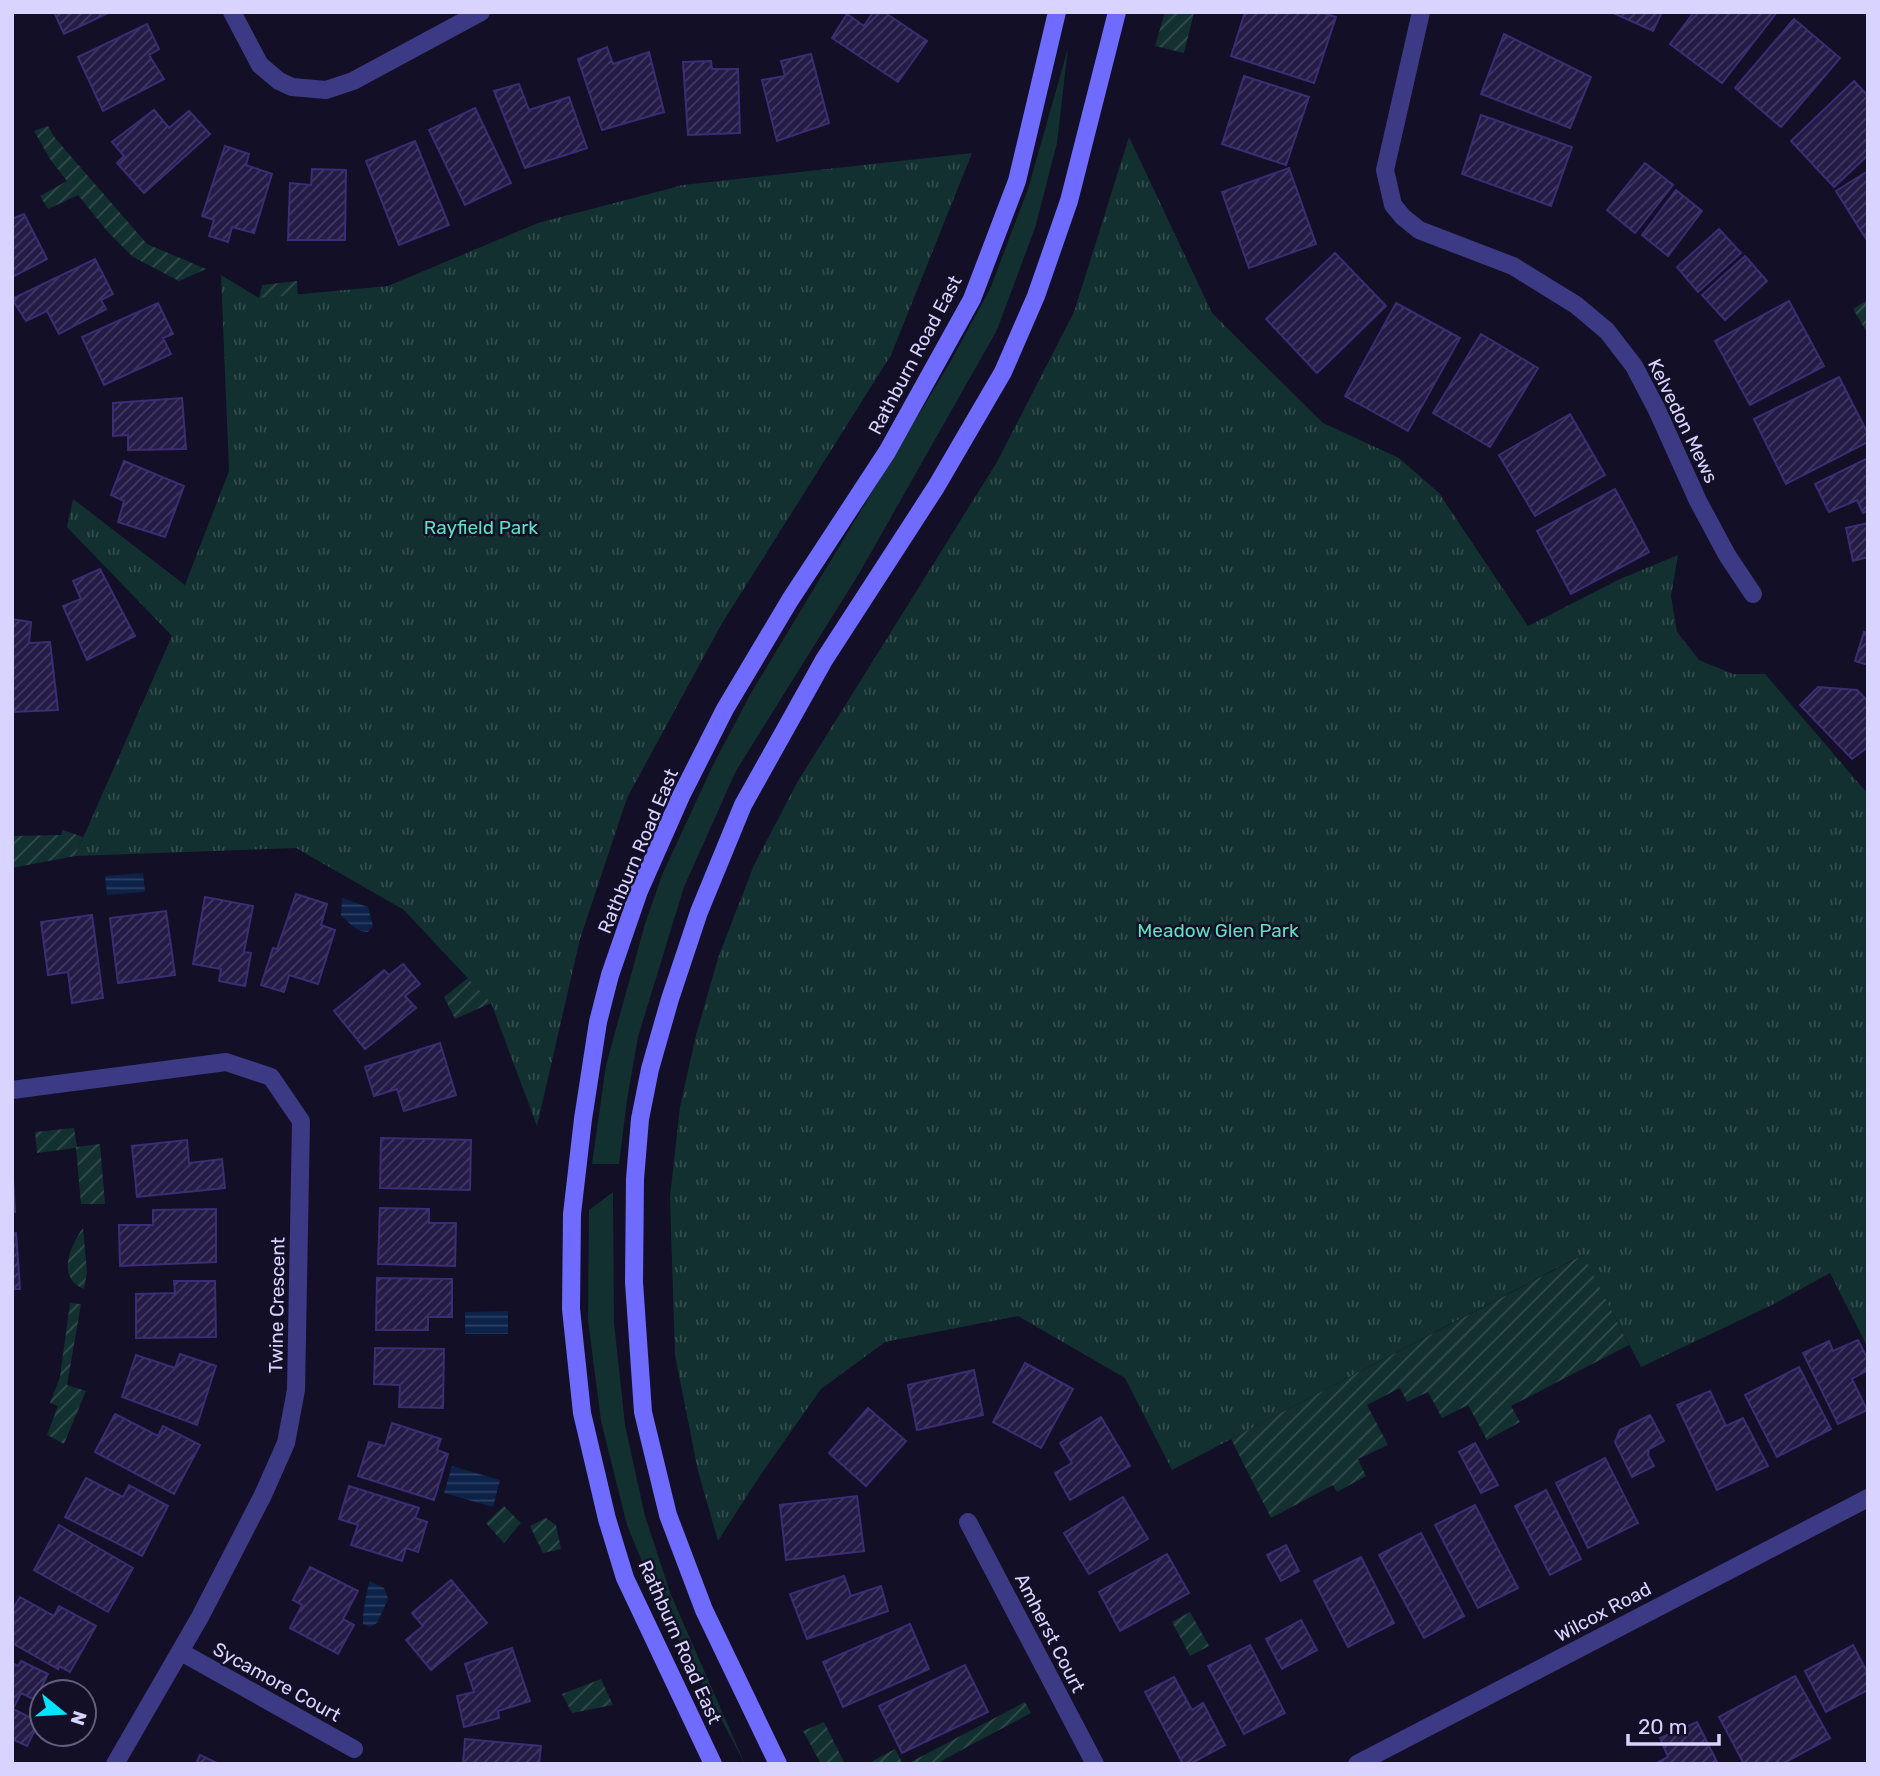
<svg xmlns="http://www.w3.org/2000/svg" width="1880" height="1776" font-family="Rubik,sans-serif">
<defs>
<pattern id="park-tufts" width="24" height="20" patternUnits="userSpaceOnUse" patternTransform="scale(1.75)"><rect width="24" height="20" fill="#12302f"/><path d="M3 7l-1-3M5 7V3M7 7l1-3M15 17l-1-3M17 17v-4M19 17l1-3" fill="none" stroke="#344d4e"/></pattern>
<pattern id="garden-furrows" width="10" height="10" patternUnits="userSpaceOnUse" patternTransform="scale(1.75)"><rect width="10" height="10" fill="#12302f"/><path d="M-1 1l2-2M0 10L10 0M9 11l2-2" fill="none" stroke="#344d4e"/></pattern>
<pattern id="water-rules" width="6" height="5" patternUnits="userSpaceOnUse" patternTransform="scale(1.75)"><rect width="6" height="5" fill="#0c2248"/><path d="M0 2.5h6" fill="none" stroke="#2f4163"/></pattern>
<pattern id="building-hatch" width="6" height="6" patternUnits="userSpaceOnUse" patternTransform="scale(1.75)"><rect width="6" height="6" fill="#241b47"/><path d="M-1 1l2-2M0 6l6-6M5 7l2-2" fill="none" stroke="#433b63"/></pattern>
</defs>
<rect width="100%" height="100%" fill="#130f26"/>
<!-- grass -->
<path fill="#12302f" d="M1068,48L1057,143L1035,228L997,330L860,572L736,771L684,887L638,1037L627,1100L619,1164H592L606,1065L645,924L662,875L713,765L751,693L948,366L990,289L1028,189Z
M613,1192L614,1322L625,1425L645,1516L671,1595L745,1764L658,1601L627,1525L601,1421L588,1320L589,1210Z"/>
<!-- park -->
<path fill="url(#park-tufts)" d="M1129,137L1212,313L1323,423L1399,458L1439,493L1528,626L1620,579L1678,555L1671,596L1677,632L1699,660L1733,674H1765L1868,794V1348L1830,1273L1772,1305L1641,1367L1582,1255L1172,1470L1125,1378L1018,1316L885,1342L821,1389L759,1477L718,1541L698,1471L675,1355L670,1197L680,1107L696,1035L718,958L754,865L798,781L997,462L1074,312Z
M972,153L891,355L721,625L627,798L580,939L537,1126L491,1003L404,910L296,848L75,856L172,636L67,527L73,499L185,585L229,471L221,275L259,298L388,286L538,223L683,185Z"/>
<!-- garden -->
<path fill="url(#garden-furrows)" d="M1165,12L1194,13L1184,53L1155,46Z
M48,126L55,138L147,244L206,269L179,281L133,257L108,232L78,195L48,209L40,196L67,181L50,159L34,131Z
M297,281L298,295L259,298L262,285Z
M1868,300V334L1853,309Z
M63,830L83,837L75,856L12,868V836L61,835Z
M468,978L491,1003L455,1019L444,997Z
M74,1128L77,1147L100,1144L105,1204H81L76,1148L37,1153L35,1132Z
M83,1228L87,1272L84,1289C56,1278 70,1246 83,1228Z
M1583,1255L1629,1345L1511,1406L1520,1422L1487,1440L1468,1405L1442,1418L1428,1392L1407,1402L1400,1388L1367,1405L1388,1445L1358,1459L1366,1476L1337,1492L1333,1485L1271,1518L1231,1439Z
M70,1303L81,1304L67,1385L86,1391L64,1444L47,1435L58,1406L50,1403L60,1377Z
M504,1506L521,1523L504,1543L486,1523Z
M546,1518L556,1525L561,1549L543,1553L530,1526Z
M1190,1612L1209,1646L1190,1656L1172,1622Z
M601,1679L613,1705L572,1713L562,1694Z
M1025,1702L1031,1713L941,1761L942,1764H907Z
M824,1722L845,1764H821L803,1731Z
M895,1749L903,1764H867Z"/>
<!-- water -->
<path fill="url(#water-rules)" d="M143,873L145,892L107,895L105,876Z
M342,898L368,907L373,926L368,932C355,932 351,923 341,916Z
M508,1311V1334H465V1312Z
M452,1466L500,1480L493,1507L444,1493Z
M370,1581L384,1588L388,1599L377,1623L370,1627L363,1624C362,1618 367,1586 370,1581Z"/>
<!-- building -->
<path fill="url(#building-hatch)" stroke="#3b2d73" stroke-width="2" d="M54,12H110L64,34Z
M873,12H884L927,41L898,82L832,38L847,14L864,26Z
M1245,12H1320L1336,17L1314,83L1231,56Z
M1611,12H1662L1653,31Z
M1694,12H1777L1722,83L1670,44Z
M1794,19L1840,58L1781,127L1735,88Z
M147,24L159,49L149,55L164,79L103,111L78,57Z
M1504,34L1591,77L1570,128L1481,94Z
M607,47L613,64L649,52L664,112L602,130L578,59Z
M811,54L829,123L777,141L762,80L785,76L781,61Z
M711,61L712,69H738L740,133L688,135L683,62Z
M1244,76L1309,97L1286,165L1222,144Z
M1854,81L1868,96V155L1834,187L1791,141Z
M519,84L529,110L569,97L587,148L525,168L494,91Z
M475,108L511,183L465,205L429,130Z
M154,110L169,128L189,111L210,134L144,193L117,163L124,156L112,142Z
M1481,115L1572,147L1551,206L1462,174Z
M415,141L449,225L399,245L366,161Z
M225,146L249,154L246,165L272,174L254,233L232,227L228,242L209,236L214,220L202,216Z
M1645,163L1673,185L1635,233L1607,210Z
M1289,168L1316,244L1249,268L1222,192Z
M312,169L346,170L345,240H288L290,183L311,185Z
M1868,171V242L1836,191Z
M1676,190L1702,211L1668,256L1642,235Z
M24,214L47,259L12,277V219Z
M1719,229L1741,253L1698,292L1677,267Z
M1335,253L1386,306L1317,373L1266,319Z
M1745,256L1767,281L1725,320L1702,295Z
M95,259L113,294L101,300L106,309L59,334L47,311L26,321L12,299Z
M1789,301L1824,366L1750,405L1715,341Z
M158,303L173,334L163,338L171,354L104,385L82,337Z
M1396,303L1460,338L1408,431L1345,396Z
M1481,334L1538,368L1490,447L1433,413Z
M1839,377L1868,434V442L1786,484L1754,419Z
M182,398L186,449L128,450V435L113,436V403Z
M1570,414L1605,475L1535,516L1499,455Z
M1868,458V511L1863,513L1857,500L1829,512L1815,484Z
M124,461L184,486L165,537L118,522L124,501L111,495Z
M1615,489L1649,552L1571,594L1537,531Z
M1868,523V557L1853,561L1846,528Z
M100,569L135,636L87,660L63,606L81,599L73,581Z
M12,619L31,622L29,643L50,642L58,710L12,712Z
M1864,632L1868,633V665L1855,661Z
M1818,687L1857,690L1868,701V747L1852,759L1800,705Z
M296,894L327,904L321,925L335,930L318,984L289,975L284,992L261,985L273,948L277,949Z
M205,897L253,906L244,952L251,953L245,986L219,981L221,969L193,964Z
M166,911L175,975L118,983L110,918Z
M92,915L103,998L72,1003L68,972L48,975L41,922Z
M403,964L420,984L405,996L416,1008L365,1049L334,1011L384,970L389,975Z
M440,1043L456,1095L404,1111L397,1089L374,1096L365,1067Z
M381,1138L471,1140L470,1190L380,1188Z
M187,1140L189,1163L222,1159L225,1188L137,1197L132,1146Z
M12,1163L15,1212H12Z
M380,1208L429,1209V1223H456L455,1266L378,1264Z
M216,1209V1262L120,1266L119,1225H153V1210Z
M16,1233L20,1289H12V1234Z
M377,1278L452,1279V1317H428V1330H376Z
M174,1281H215L216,1337L136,1338V1294L175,1293Z
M1858,1340L1868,1360V1370L1852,1379L1867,1410L1838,1424L1803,1353L1829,1341L1833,1351Z
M375,1348L444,1349L443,1408L399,1407L400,1385L374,1384Z
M180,1354L216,1366L197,1425L122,1397L136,1355L175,1368Z
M1025,1363L1073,1389L1041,1448L993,1422Z
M1799,1367L1831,1429L1777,1457L1745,1395Z
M974,1370L983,1415L917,1430L908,1385Z
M1710,1391L1726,1426L1743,1418L1768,1466L1717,1490L1677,1405Z
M868,1408L906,1441L866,1486L829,1453Z
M115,1414L158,1436L163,1426L200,1445L174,1494L95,1452Z
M1650,1415L1664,1441L1649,1449L1648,1455L1654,1466L1632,1477L1615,1442L1620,1430Z
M1101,1417L1130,1466L1070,1500L1055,1473L1072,1463L1060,1443Z
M392,1423L441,1439L437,1450L448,1454L434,1500L358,1476L369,1442L385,1446Z
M1475,1443L1498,1485L1481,1493L1459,1452Z
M1605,1458L1638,1523L1588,1548L1556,1483Z
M86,1478L123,1497L129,1485L168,1506L142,1556L65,1517Z
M349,1486L419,1508L415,1518L427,1522L418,1552L406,1548L402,1561L351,1545L358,1525L339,1519Z
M1546,1490L1581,1559L1550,1575L1515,1506Z
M857,1496L864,1551L786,1560L780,1505Z
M1123,1497L1148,1539L1089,1574L1064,1533Z
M1475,1505L1518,1588L1478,1608L1435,1525Z
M59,1525L133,1568L108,1612L34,1570Z
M1421,1533L1464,1616L1424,1638L1379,1555Z
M1286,1545L1299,1571L1281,1581L1267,1555Z
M1167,1554L1189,1593L1120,1631L1099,1592Z
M1361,1557L1394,1623L1348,1647L1314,1581Z
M310,1567L358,1591L343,1619L354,1625L338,1654L290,1628L302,1605L293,1600Z
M844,1576L851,1596L881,1586L888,1611L807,1639L790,1594Z
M451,1580L487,1623L431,1670L406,1640L423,1626L412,1613Z
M20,1597L54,1616L59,1606L96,1626L70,1672L59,1666L58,1669L12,1643V1610Z
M1301,1620L1317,1650L1282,1669L1266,1639Z
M910,1624L929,1669L843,1707L823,1662Z
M1250,1645L1285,1713L1244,1734L1208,1666Z
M1853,1645L1868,1674V1690L1826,1712L1805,1671Z
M512,1648L530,1701L498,1711L499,1718L464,1727L457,1696L474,1692L465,1664Z
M21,1661L48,1674L35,1700L21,1693L13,1709L39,1722L27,1746L12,1739V1663L18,1666Z
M965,1665L988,1712L902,1753L879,1706Z
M1795,1676L1830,1738L1782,1764H1744L1719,1717Z
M1174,1677L1192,1710L1203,1703L1225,1745L1190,1764H1183L1145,1692Z
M1697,1722L1718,1764H1655L1668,1757L1660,1738Z
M465,1739L541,1746L539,1764H463Z
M200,1755L219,1764H196Z"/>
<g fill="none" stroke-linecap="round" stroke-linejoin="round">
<!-- street -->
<path stroke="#3d3a85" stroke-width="18" d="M232,12L260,65L279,81L292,87L326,90L353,81L481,12
M1421,12L1385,170L1393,205L1403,217L1419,230L1513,266L1576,305L1607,331L1634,366L1657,410L1698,501L1727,555L1753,594
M12,1090L226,1062L271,1077L301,1121L296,1390L286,1443L263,1495L200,1617L115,1764
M968,1522L1095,1764
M181,1652L354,1749
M1357,1764L1868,1498"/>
<!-- secondary -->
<path stroke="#6f6bff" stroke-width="18" d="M713,1764L625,1578L607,1519L582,1413L571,1309L572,1214L583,1119L598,1022L610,975L639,891L681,796L725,709L790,600L887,452L972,299L1017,181L1057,12
M778,1764L704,1610L668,1515L643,1412L634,1282L635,1179L640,1119L650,1069L670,999L699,912L743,805L824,660L936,487L1003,372L1036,296L1069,201L1117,12"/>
</g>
<g text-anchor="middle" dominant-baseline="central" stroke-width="5" stroke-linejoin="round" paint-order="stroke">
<!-- street labels -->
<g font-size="19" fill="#d9d4ff" stroke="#130f26">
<text transform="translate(915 355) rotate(-62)">Rathburn Road East</text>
<text transform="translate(1683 421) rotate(64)">Kelvedon Mews</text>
<text transform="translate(638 851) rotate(-67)">Rathburn Road East</text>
<text transform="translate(277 1305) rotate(-89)">Twine Crescent</text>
<text transform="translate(1603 1612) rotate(-28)">Wilcox Road</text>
<text transform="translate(1050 1633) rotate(63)">Amherst Court</text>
<text transform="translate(680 1642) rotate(66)">Rathburn Road East</text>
<text transform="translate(277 1682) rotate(29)">Sycamore Court</text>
</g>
<!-- park labels -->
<g font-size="19" fill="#5fe0c0" stroke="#130f26">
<text x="481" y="527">Rayfield Park</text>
<text x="1218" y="930">Meadow Glen Park</text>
</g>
</g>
<!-- border -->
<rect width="1880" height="1776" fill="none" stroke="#d9d4ff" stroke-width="28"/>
<!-- north arrow -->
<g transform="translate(63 1713) rotate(108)"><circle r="33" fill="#130f26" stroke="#625e7d" stroke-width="2"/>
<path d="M0-5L12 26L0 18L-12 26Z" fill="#00e5ff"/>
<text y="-10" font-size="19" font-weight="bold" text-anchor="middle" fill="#d9d4ff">N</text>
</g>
<!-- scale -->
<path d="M1628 1734v10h91v-10" fill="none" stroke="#d9d4ff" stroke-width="3.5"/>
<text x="1638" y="1734" font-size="21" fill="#d9d4ff" stroke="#130f26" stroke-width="5" paint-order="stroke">20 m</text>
</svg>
